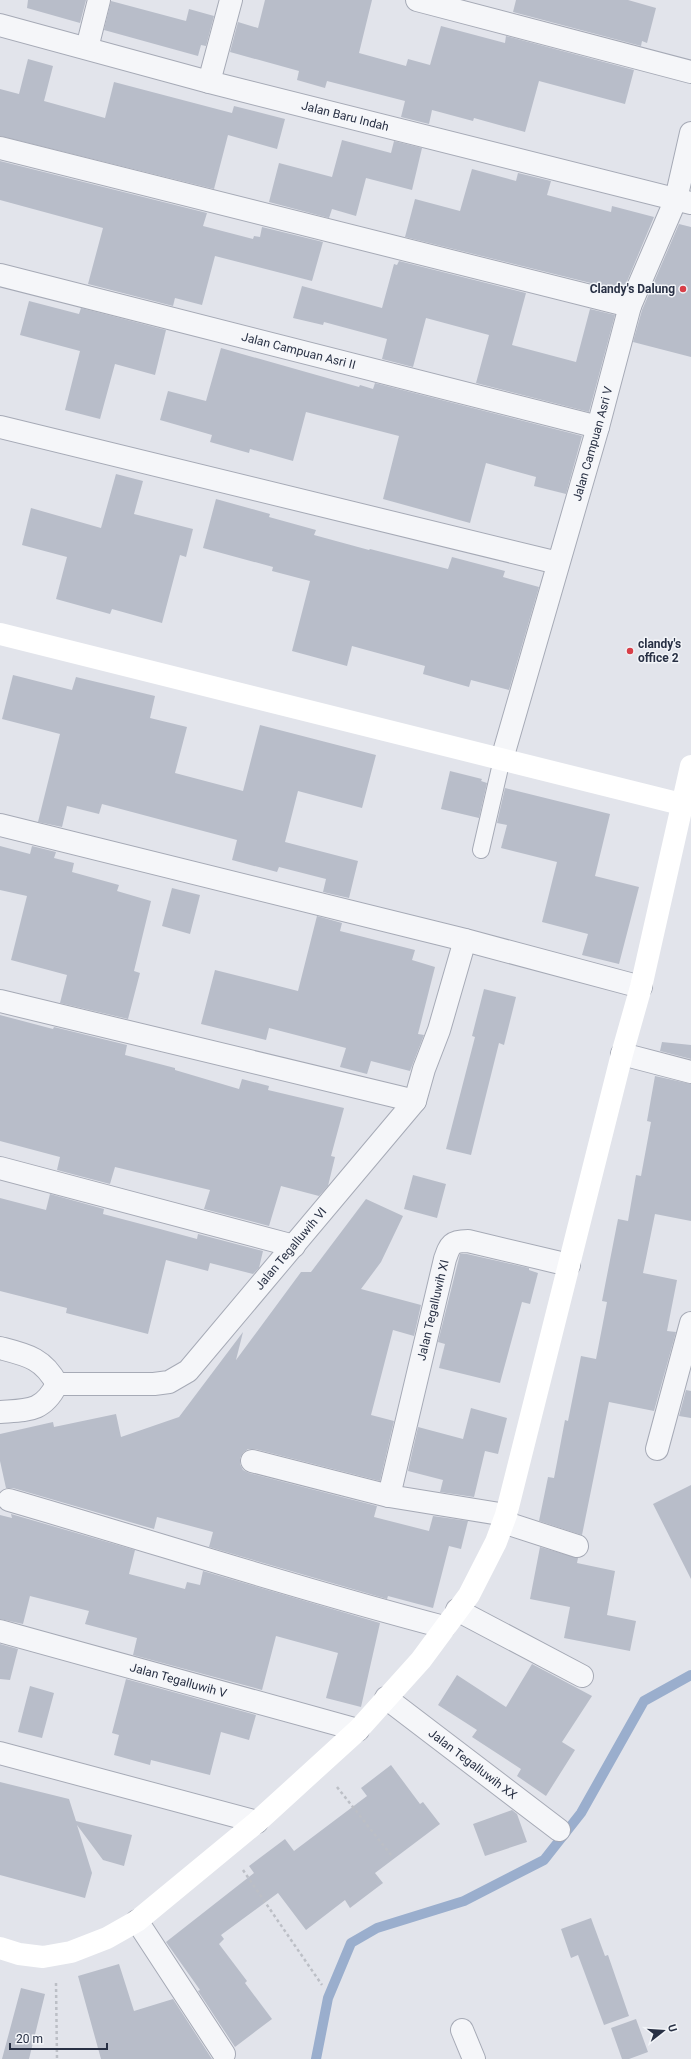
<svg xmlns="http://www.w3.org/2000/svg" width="691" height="2059" font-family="Roboto,sans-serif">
<rect width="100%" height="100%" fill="#e2e4eb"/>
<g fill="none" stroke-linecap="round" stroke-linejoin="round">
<!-- stream -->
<path stroke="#9aaecd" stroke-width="10" d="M316,2059L328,1998L351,1943L377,1928L464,1901L544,1860L581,1813L644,1701L691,1675"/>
</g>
<!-- building -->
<path fill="#b8bdc9" d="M28,0H86L80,23L27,8Z
M265,0H372L359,53L406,66L408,59L430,65L441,26L505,43L506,36L634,70L625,104L539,81L525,132L474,118L473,121L432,110L429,124L401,117L405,101L327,81L325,88L297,80L299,71L230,52L238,22L258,28Z
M516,0H628L656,8L647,43L642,41L641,46L513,12Z
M111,1L186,21L189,9L214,16L206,46L201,45L198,56L104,30Z
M28,59L53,66L44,101L105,118L114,82L232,113L234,106L285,119L277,149L228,135L214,189L0,136V89L19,94Z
M342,140L391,153L394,141L422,148L412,190L366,178L356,216L332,209L329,218L269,202L279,163L332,177Z
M0,161L207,213L203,226L253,239L254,236L260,237L262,227L323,242L312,281L215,256L202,305L175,298L173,306L88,284L103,228L0,200Z
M472,169L516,181L518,173L551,181L547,195L611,212L612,206L654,217L623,291L405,237L415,199L460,211Z
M679,224L691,227V357L633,342L642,310Z
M399,261L526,293L512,345L576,362L590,309L615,315L589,412L476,383L489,335L426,318L413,367L382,359L387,339L324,322L323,325L293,318L302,286L382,308L394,264L397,265Z
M29,301L79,314L81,308L166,330L155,375L115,364L100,419L65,410L80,351L20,335Z
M221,348L359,387L360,385L373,389L375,383L582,436L566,494L534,486L536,477L486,463L470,523L383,499L399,436L306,412L293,461L250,449L249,453L210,442L212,435L160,420L168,391L206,401Z
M116,474L143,481L134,514L193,529L186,557L180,555L162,623L112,609L110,614L56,599L67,557L22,545L31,508L101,528Z
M216,499L270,514L269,517L316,530L314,535L369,550L370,549L448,569L452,557L505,571L503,577L539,587L509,690L471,680L469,687L423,674L425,666L352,646L347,666L292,651L310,581L272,571L273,567L203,548Z
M13,675L72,690L76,677L155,696L150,718L187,727L175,773L243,791L260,725L376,755L362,808L298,791L285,842L358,861L349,898L323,892L326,879L279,867L277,872L232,860L237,840L102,804L99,814L67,806L62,827L38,822L60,734L2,719Z
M450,771L482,779L481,781L487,783L479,818L441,809Z
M505,788L610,814L595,876L639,887L619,964L582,955L588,934L542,922L557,862L501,848L507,825L497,823Z
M0,846L30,854L32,846L56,852L54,858L74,863L72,872L119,885L117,891L151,901L134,971L140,973L128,1019L60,1003L67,975L11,960L27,896L0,890Z
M172,888L200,895L190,934L162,926Z
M317,916L342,923L340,931L415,950L412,960L435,967L418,1034L424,1035L410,1071L371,1061L367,1074L340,1067L346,1048L269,1028L266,1040L201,1024L215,970L298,991Z
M484,989L516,997L504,1045L499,1043L471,1155L446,1149L475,1037L472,1036Z
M0,1015L53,1029L54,1027L127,1045L125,1055L175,1068V1070L239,1089L242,1079L269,1086L268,1090L344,1108L331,1156L335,1157L328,1186L319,1196L281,1186L269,1226L204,1209L210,1190L115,1167L110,1184L57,1170L60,1157L0,1141Z
M662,1042L691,1045V1059L660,1051Z
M655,1076L691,1084V1221L655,1214L643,1273L677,1280L667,1331L676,1332L654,1411L609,1402L582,1535L539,1521L548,1477L554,1478L565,1420L568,1421L581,1356L596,1359L607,1302L602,1301L618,1219L628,1221L636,1175L641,1176L651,1122L647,1121Z
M413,1175L446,1184L437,1218L404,1209Z
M50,1194L104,1209L103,1214L160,1229L197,1239L198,1234L263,1251L259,1268L253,1274L210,1263L208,1271L166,1260L148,1334L66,1313L67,1308L0,1291V1198L46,1210Z
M366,1199L403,1216L381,1262L361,1289L421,1305L414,1336L393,1330L371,1415L394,1421L380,1481L255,1449H248L243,1453L240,1458V1464L243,1470L249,1473L377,1506L374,1517L429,1531L433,1516L468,1521L461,1549L449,1546L433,1608L388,1596L387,1599L209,1547L213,1532L157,1517L154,1529L13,1488H6L0,1461V1434L53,1422L54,1427L116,1414L121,1437L179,1417L243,1332L236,1360L301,1272H311Z
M460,1254H467L529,1268V1270L538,1273L530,1304L522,1302L500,1383L439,1368L445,1344L438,1342Z
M686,1390L691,1391V1418L679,1416Z
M471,1408L507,1418L498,1454L485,1451L474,1497L440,1492L443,1480L408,1471L418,1427L463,1439Z
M691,1485V1579L653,1504Z
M11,1514L135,1550L129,1574L185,1589L187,1582L200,1585L203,1571L380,1623L361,1707L326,1698L338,1653L276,1636L262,1690L133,1655L137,1638L85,1624L89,1611L30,1596L23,1624L0,1619V1515L12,1518Z
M540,1547L578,1558L577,1563L615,1571L607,1615L636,1621L630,1651L564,1638L570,1607L530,1599Z
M0,1644L18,1649L10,1680L0,1679Z
M532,1664L592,1696L562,1742L575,1750L546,1796L517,1776L521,1769L472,1737L477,1730L438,1705L457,1675L506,1707Z
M126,1679L256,1715L249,1740L221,1732L210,1775L151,1760L150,1765L114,1755L119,1735L112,1733Z
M30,1686L54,1693L42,1738L18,1732Z
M391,1765L420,1804L423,1802L440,1824L375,1873L383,1883L350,1908L345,1900L306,1930L278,1893L221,1935L224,1939L219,1944L247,1981L245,1983L272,2019L235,2047L198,1991L200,1990L166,1942L254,1873L249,1866L285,1839L294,1851L367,1796L361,1788Z
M0,1782L69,1799L76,1821L132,1835L124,1866L103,1860L77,1825L92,1873L85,1898L0,1875Z
M512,1810L517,1814L527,1842L485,1856L473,1824Z
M591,1918L605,1956L608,1955L629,2016L604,2025L578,1955L571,1958L561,1929Z
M119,1964L134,2011L173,1999L212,2059H101L78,1976Z
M21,1988L45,1994L29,2059H2Z
M636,2019L648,2052L629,2059H622L611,2028Z"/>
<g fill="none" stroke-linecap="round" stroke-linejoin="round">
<defs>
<path id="lane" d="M481,850L502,759"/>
<g id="street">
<path d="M417,0L691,72"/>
<path id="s1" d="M0,25L209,82L691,203"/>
<path d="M87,48L99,0"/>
<path d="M209,82L231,0"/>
<path d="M0,148L630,306"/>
<path id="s2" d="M0,275L598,427"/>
<path d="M0,427L558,563"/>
<path id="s3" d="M502,759L598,427L630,306L676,199L691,133"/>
<path d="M0,825L465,940L641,987"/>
<path d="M0,1001L415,1101"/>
<path d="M622,1054L691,1072"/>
<path d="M0,1168L294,1246"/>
<path d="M0,1348C27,1355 43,1358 57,1384"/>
<path id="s4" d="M57,1384H154L169,1382L188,1371L415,1101L424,1069L439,1030L465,940"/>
<path d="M0,1412C28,1410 43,1412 57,1384"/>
<path d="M657,1449L691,1323"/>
<path d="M252,1461L389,1496L506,1515"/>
<path id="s5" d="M389,1496L445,1259C450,1245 451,1241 468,1241L569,1265"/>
<path d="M9,1500C154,1542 298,1589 444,1627"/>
<path d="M503,1522L577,1546"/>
<path d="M457,1610L582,1676"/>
<path id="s6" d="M0,1631L358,1730"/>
<path id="s7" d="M386,1698L559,1830"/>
<path d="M0,1753L257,1822"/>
<path d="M137,1921L224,2054"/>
<path d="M462,2030L474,2059"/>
</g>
</defs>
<!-- lane casing -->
<use href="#lane" stroke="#a6aab6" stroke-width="18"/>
<!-- street casing -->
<use href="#street" stroke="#a6aab6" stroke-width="24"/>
<!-- path -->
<path stroke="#bcbfc6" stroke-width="2.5" stroke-dasharray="3 3" stroke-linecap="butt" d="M337,1787L391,1855
M243,1870L322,1985
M56,1983L57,2059"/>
<!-- lane -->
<use href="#lane" stroke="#f5f6f9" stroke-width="16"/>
<!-- street -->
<use href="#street" stroke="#f5f6f9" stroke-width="22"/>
<!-- secondary -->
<path stroke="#fff" stroke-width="22" d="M0,634L681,804
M0,1948L19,1954L43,1957L71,1952L107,1938L137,1921L257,1822L358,1730L421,1660L469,1595L496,1542L506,1515L622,1054L641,987L691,766"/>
</g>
<!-- markers -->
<g fill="#d83f48" stroke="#f2f4f8" stroke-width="1.5">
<circle cx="683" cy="289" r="4"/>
<circle cx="630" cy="651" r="4"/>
</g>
<g text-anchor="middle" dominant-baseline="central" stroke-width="3" stroke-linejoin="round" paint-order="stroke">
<!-- street labels -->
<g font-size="12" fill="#283044" stroke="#f2f4f8">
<text stroke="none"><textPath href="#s1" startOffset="357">Jalan Baru Indah</textPath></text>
<text stroke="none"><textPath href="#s2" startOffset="308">Jalan Campuan Asri II</textPath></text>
<text stroke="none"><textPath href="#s3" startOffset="328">Jalan Campuan Asri V</textPath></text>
<text stroke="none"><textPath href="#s4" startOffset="294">Jalan Tegalluwih VI</textPath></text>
<text stroke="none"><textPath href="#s5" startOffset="191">Jalan Tegalluwih XI</textPath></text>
<text stroke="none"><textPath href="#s6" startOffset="185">Jalan Tegalluwih V</textPath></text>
<text stroke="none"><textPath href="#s7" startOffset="109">Jalan Tegalluwih XX</textPath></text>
</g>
<!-- poi labels -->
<g font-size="12" font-weight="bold" fill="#283044" stroke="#f2f4f8" text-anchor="end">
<text x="675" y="289">Clandy's Dalung</text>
<text x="638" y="644" text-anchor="start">clandy's<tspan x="638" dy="14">office 2</tspan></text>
</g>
</g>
<!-- north arrow -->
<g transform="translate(663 2031) rotate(73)" stroke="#f2f4f8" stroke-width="3" paint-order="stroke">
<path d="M0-3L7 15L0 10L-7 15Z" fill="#283044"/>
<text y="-6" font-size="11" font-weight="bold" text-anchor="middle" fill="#283044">U</text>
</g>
<!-- scale -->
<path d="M10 2043v6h97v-6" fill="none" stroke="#283044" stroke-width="2"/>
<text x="16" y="2043" font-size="12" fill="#283044" stroke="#f2f4f8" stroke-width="3" paint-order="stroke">20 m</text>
</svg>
